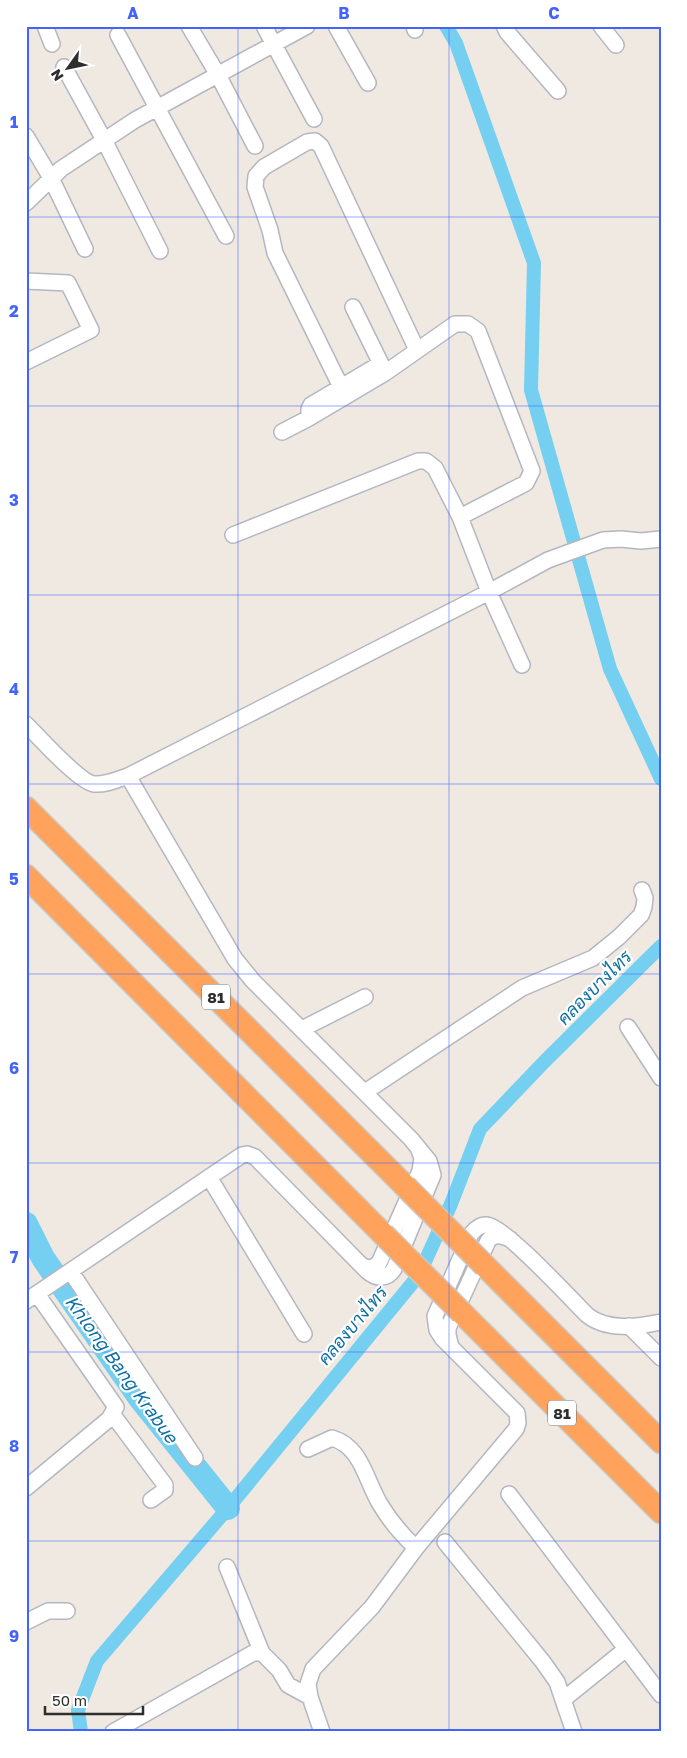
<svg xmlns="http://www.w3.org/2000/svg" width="687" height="1758" font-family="'Golos Text',Sarabun,sans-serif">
<rect width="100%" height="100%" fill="#efe9e1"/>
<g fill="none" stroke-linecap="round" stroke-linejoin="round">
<!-- canal -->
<path stroke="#75cff0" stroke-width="14" d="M446,26L456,43L534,263L531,390L610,669L661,779
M81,1732L78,1710L97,1661L228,1508L419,1275L451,1204L480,1129L545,1061L661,946"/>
<!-- river -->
<path stroke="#75cff0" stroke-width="24" d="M26,1224L43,1258L139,1397L228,1508"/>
<defs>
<path id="minor" d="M45,26L52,44
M189,26L218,75L255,146
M264,26L314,119
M336,26L368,83
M414,26L415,30
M504,26L507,32L558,91
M601,26L616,45
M118,35L226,236
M64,67L104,140L160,251
M26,136L51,178L85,249
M26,203L61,169L135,120L307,26
M26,281L68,283L91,330L26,362
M353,307L385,372
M341,387L275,253L270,230L255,187L256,176L264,167L307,142L315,141L321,146L417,350
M309,418V409L311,405L380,364
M282,432L309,418L385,373L455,324H468L478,331L532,471L526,483L460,517
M233,535L418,461H426L435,468L460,517L489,592L522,665
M26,724C38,736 79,782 94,784C106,785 116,780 128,776L489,592L548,560L603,540L621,539L641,541L661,539
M628,1027L661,1078
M302,1029L365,997
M365,1092L522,988L593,958L619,937L641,915L644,907L645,898L642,890
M209,1177L304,1334
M363,1266L371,1269L379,1263L420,1171L422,1158L419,1150
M71,1272L195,1458
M26,1301L242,1155L247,1154L255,1157L367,1271C376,1279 387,1280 394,1269L433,1175L429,1161L411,1139L253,981L235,959L128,776
M629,1326L661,1358
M451,1347L448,1335V1328L488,1241C494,1233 502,1236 510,1239
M113,1415L165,1485V1490L151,1500
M308,1449L332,1438C362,1447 365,1479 380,1504C390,1521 401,1534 416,1548
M26,1488L109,1419L116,1407L37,1294
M509,1494L661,1695
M445,1542L543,1662L557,1682L574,1732
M227,1567L262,1653
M26,1622L48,1611H67
M564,1699L626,1649
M113,1732L253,1653H262L279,1670L288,1685L310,1697
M322,1732L310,1697L308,1684L313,1669L372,1607L416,1548L516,1429L518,1423L517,1413L443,1339L437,1330L435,1316L471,1234C475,1229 480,1224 487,1225C504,1226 571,1299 587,1315C607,1331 637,1327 661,1322"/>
<path id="highway" d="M26,808L405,1186
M26,876L383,1234
M485,1266L661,1442
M462,1313L661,1512"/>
</defs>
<!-- minor casing -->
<use href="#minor" stroke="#b4b7c1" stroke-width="18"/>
<!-- highway casing -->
<use href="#highway" stroke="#c9c9c9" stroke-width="25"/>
<!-- minor -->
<use href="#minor" stroke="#fff" stroke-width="15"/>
<!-- highway -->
<use href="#highway" stroke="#ffa35c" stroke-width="22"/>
<defs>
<path id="highway-bridge" d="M405,1186L485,1266
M383,1234L462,1313"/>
</defs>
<!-- highway-bridge casing -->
<use href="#highway-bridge" stroke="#c9c9c9" stroke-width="25" stroke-linecap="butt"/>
<!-- highway-bridge -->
<use href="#highway-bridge" stroke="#ffa35c" stroke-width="22"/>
</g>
<!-- grid -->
<path fill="none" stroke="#4264fb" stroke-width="1" stroke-opacity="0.55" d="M238,26V1732M449,26V1732M26,217H661M26,406H661M26,595H661M26,784H661M26,974H661M26,1163H661M26,1352H661M26,1541H661"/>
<g text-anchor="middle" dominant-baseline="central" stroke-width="4.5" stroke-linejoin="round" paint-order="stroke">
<!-- shield labels -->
<g fill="#fff" stroke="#6d6d6d" stroke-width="1">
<rect x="202" y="984.5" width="28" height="25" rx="4"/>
<rect x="548" y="1400.5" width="28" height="25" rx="4"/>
</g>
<g font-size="15" font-weight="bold" fill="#2e2e2e">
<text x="216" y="997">81</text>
<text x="562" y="1413">81</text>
</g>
<!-- water labels -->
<g font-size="18" font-style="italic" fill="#0d6fa3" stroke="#fff">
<text transform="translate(594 987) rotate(-45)">คลองบางไทร</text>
<text transform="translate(352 1325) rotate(-50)">คลองบางไทร</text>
<text transform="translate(122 1369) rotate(54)">Khlong Bang Krabue</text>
</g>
</g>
<!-- border -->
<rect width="687" height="1758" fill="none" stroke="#ffffff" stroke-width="55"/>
<!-- north arrow -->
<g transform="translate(68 68) rotate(237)" stroke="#ffffff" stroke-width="4" paint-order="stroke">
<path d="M0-4L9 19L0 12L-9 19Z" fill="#2e2e2e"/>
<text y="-8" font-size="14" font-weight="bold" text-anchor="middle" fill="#2e2e2e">N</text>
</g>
<!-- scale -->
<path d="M45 1706v8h98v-8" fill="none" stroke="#2e2e2e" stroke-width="2.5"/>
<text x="52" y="1706" font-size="15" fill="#2e2e2e" stroke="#ffffff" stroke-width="4" paint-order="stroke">50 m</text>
<rect x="28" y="28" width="632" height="1702" fill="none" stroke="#4264fb" stroke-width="2"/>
<g font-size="16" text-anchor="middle" font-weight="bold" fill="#4264fb">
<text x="133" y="19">A</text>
<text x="344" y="19">B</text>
<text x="554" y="19">C</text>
<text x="14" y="128">1</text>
<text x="14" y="317">2</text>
<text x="14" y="506">3</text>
<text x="14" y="695">4</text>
<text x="14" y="885">5</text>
<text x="14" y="1074">6</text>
<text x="14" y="1263">7</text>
<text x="14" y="1452">8</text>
<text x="14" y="1642">9</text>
</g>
</svg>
